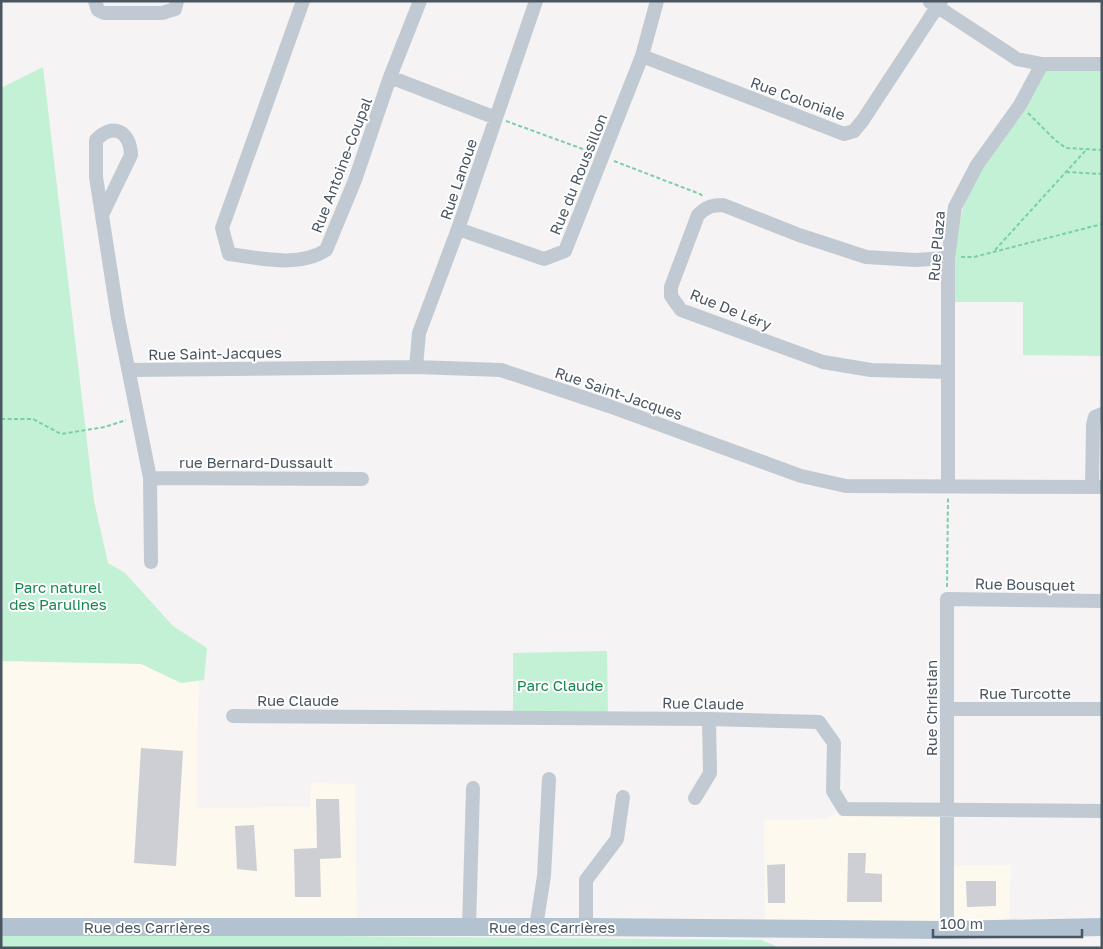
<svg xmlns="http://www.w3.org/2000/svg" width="1103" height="949" font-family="'Golos Text',sans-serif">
<rect width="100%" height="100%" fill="#f5f3f3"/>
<!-- commercial -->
<path fill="#fdf9ef" d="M200,654L197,741V808L310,807L311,783L355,784L357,926L1,925V655Z
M844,809L947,811V866L1011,865L1009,929L765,924L764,820L826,819Z"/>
<!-- green -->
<path fill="#c3f1d5" d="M1102,66V356L1023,355V302H953V254L968,185L1042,68Z
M43,67L94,501L108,563L125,573L173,626L207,648L204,680L181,683L141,664L1,661V88Z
M607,651L608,718H513V653Z
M1,933L761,940L781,948H393L388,946L386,948H1Z"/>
<!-- building -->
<path fill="#cdcfd5" d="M141,748L183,751L176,866L134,863Z
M316,799H339L341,858L320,859L321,897H295L294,849L317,848Z
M254,825L257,871L237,869L235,826Z
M848,853H866L865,873L882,874V902H847Z
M785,864V903H768L767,865Z
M966,881H996V906L967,907Z"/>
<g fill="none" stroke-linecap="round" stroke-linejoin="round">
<!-- path -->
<path stroke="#7ad0a6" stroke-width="2" stroke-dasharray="4 2.5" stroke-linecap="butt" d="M1028,113L1055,140L1066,148L1102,150
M506,121L591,152
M614,161L700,194L704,197
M1066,172L1102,174
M995,250L1086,150
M961,257H974L1102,224
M1,419H33L61,434L105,427L126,420
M947,587L948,497"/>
<!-- minor -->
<path stroke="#c1cad2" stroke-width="14" d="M95,1L98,10L104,13H162L175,9L177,1
M303,1L222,228L229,254C259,258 299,268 326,250L355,180L390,77L420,1
M930,2L1017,59L1042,64H1102
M642,56L844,134L854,131L863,120L941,1
M390,77L496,118
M102,215L131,155C130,131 113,122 96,140V177L118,318L150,478L151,562
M458,229L544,259L565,251L642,56L657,1
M416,367L419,333L458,229L536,1
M129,370L416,367L501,370L609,406L801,476L846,486L1102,487
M948,372L871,370L823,362L681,310L671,296V287L698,215C706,207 712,205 723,205L799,235L866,257L915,260L948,258
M150,478L362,479
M948,486V258L955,207L977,165L1020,105L1042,64
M1092,487L1093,425L1095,417L1102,414
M947,709H1102
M233,716L709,719L819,722L834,743L833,791L844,809L1102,811
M695,798L710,773L709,719
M469,927L473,788
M536,927L544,876L549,779
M586,927V880L617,839L623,797
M947,930V599L1102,601"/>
<!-- major -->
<path stroke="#b3c2d1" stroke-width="18" d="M1,927H586L947,930L1102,927"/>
</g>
<g text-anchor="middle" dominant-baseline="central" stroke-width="4" stroke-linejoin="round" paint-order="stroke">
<!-- street labels -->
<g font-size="15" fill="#4a5661" stroke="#fff">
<text transform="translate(798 98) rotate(20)">Rue Coloniale</text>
<text transform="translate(341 165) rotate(-69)">Rue Antoine-Coupal</text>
<text transform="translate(578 174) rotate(-68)">Rue du Roussillon</text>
<text transform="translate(458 179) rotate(-71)">Rue Lanoue</text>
<text transform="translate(936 246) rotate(-85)">Rue Plaza</text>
<text transform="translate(731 309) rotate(22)">Rue De Léry</text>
<text transform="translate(215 353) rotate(-1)">Rue Saint-Jacques</text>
<text transform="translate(619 393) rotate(19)">Rue Saint-Jacques</text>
<text x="256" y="462">rue Bernard-Dussault</text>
<text transform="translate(1025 584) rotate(1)">Rue Bousquet</text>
<text x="1025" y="693">Rue Turcotte</text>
<text x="298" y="700">Rue Claude</text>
<text transform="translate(703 703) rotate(1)">Rue Claude</text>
<text transform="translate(931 708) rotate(-90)">Rue Christian</text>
<text x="147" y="927">Rue des Carrières</text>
<text x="552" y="927">Rue des Carrières</text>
</g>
<!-- park labels -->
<g font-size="15" fill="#17864f" stroke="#fff">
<text x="58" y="587">Parc naturel<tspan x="58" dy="17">des Parulines</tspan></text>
<text x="560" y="685">Parc Claude</text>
</g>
</g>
<!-- border -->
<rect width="1103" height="949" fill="none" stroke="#4a5661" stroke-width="5"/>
<!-- scale -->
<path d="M933 929v8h149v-8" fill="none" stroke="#4a5661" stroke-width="2.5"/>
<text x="940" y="929" font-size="15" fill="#4a5661" stroke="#ffffff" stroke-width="4" paint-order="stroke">100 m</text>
</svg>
